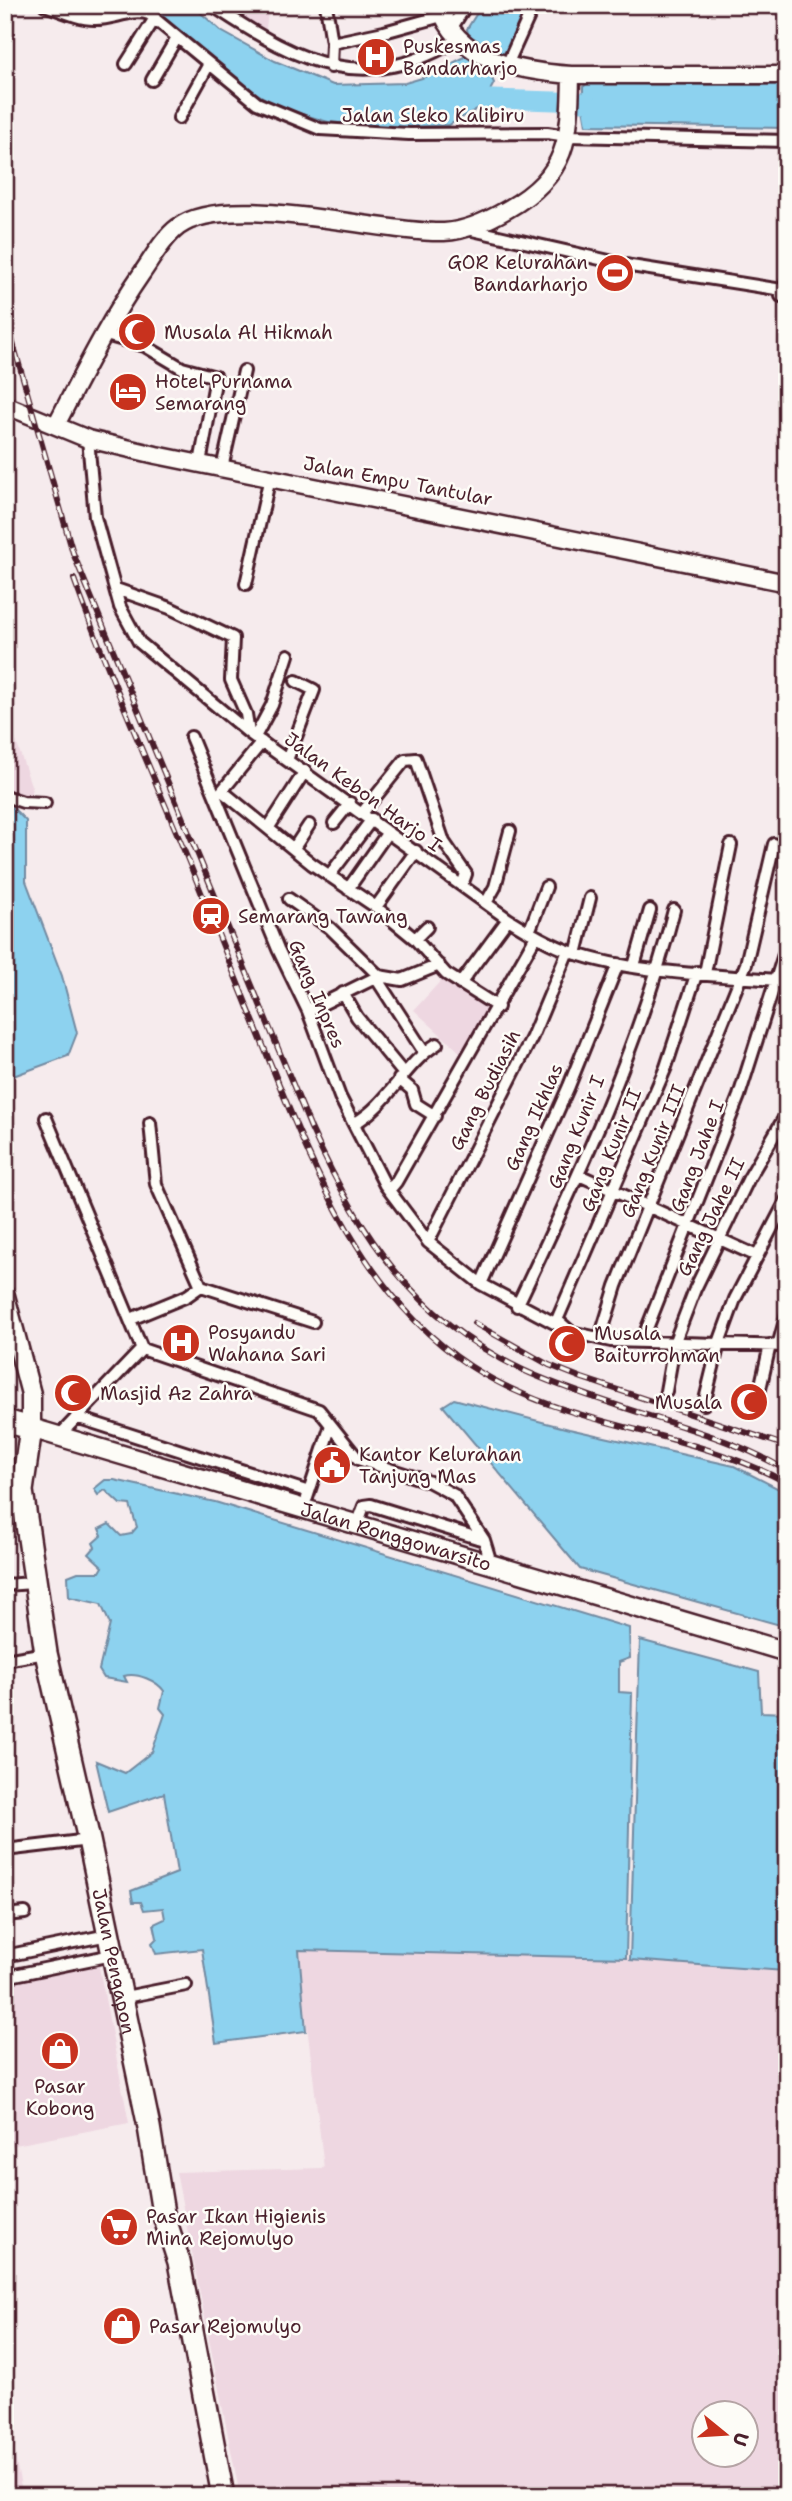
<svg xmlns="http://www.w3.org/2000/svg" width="792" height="2501" font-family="'Shantell Sans',sans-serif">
<rect width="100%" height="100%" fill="#f6ebed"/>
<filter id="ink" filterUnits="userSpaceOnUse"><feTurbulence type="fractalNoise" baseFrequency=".0143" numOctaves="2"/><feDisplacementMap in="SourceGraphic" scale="14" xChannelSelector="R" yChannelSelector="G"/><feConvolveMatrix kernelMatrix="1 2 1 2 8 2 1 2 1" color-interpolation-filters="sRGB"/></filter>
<g filter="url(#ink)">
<!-- built -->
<path fill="#eed7e1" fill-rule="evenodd" d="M222,5H269L265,35L222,8Z
M5,709L32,788L30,796L5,790Z
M445,976L495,1006L463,1055L414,1010Z
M298,1950L626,1958L784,1971L787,1974V2496H240L176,2172L324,2168ZM704,2414H746V2456H704Z
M98,1962L129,2123L5,2147V1980Z
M10,2432L23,2496H5V2433Z"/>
<!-- water -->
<path fill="#8dd2ef" stroke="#728aa1" stroke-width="2" d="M149,5H192L221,31L275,61L333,85L405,83L422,78L463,58L470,43L467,29L482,5H530L508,53L492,55L487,67L494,83L482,106L449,125L389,128L328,122L279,107L233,79Z
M587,84L787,85V128L586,125L583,108L579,107V97H583V87Z
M12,807L26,821V881L62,976L77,1033L68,1056L5,1079V809Z
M454,1399L569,1429L734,1466L787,1493V1627L580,1569L443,1406Z
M105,1480H114L215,1502L629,1628L630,1658L619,1662V1692L632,1693L626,1958L299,1950L306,2031L216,2043L202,1949L156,1954L152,1943L157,1938L154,1924L165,1919L163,1908L144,1910L141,1902H133L131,1891L177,1873L164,1793L108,1812L96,1761L125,1773L152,1752L165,1714L160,1708L164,1691C157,1681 137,1672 124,1676L127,1682L104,1678L99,1670L110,1624L101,1604L69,1597L68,1576L78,1572H100L103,1567L89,1554L95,1547L93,1543L102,1535L99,1529L109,1524L121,1536L131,1534L137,1527L130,1505L120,1504L105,1490L98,1495L94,1489Z
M640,1640L759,1672L761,1712L787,1713L784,1971L630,1960Z"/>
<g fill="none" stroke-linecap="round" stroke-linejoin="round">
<!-- river -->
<path stroke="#8dd2ef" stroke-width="19" d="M459,98L586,102"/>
<defs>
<path id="street" d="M45,5C60,10 78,19 94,19C113,20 131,8 149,14L257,103L320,129L409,134L547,133L568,136L787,141
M218,5V9C301,64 366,96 460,38
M326,5L332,43L331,67
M451,29L466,5
M332,43L384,32L442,16
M126,64L155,18
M506,67L534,5
M152,80L176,39
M179,118L209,64
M468,229L631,266L782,290
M787,281L781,296L787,298
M102,334L145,346L182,368L216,377L200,463
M88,439L95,517L120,607L139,642L249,733L508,919C529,932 550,945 574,953C633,974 724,975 787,981
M222,468L244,371
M246,584L270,477
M116,589L170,608L233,638L231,680L246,714L249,733
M191,737L278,949L308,1011L340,1097L385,1185L428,1242L481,1284L560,1326
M255,737L272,705L288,655
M262,742L222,791L312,864L376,907L415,939L446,974L498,1007
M287,760L314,690L296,681
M5,796L23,802L45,803
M363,812L405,760L416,759L444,842L466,874L462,885
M334,823L350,803
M269,827L305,771
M294,848L309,825
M329,876L372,819
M348,889L388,832
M289,899L330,928L379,976L308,1011
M486,903L495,887L510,831
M376,907L416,851
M529,932L546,887
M415,939L427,927
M576,954L590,898
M634,966L650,910
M697,972L666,1067L557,1320L571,1332L611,1341L787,1346
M705,973L731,845
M379,976L402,980L439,965
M376,978L424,1052
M460,984L508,919
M343,993L357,1017L404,1074
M399,1079L412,1090L416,1104L435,1116
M46,1118L142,1349L319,1410L358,1459L430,1482L454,1495L484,1540L491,1563
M150,1123L156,1184L201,1286L313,1322
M355,1123C389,1104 404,1064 437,1044
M579,1175L757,1256
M385,1185L391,1188L396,1182L536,936
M428,1242L532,1037L568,951
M481,1284L569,1086L618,964
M517,1306C578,1178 639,1047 674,910
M131,1319L187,1296L201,1286
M600,1338L616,1286L746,964L774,844
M642,1341L739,1096L787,945
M778,1346L787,1313
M666,1391L675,1341L695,1289L749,1178L787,1113
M704,1404L719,1343L735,1299L787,1199
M755,1411L770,1345
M76,1417L309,1492
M59,1436L142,1349
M307,1498L331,1425
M357,1525L364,1506L371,1505L484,1540
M5,1585L33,1583
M5,1660L46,1653
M5,1850L89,1840
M5,1915L25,1913
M5,1956L108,1935
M5,1977L112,1955
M120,1998L186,1985"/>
<path id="secondary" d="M571,75H787
M5,405L88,439L156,455L787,583
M56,425C83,373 108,322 142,273C152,259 163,238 178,227C226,190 381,234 444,232C467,231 489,220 508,209C568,175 570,138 571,75C520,71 457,62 439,5"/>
<g id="primary">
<path id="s1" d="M5,1296L31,1394V1428L787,1652"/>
</g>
<g id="highway">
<path id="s2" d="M5,1421L31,1428L22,1491L46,1653L89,1840L149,2127L163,2213L179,2262L223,2496"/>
</g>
</defs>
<!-- street casing -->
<use href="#street" stroke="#4a1f2b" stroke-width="16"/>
<!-- secondary casing -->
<use href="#secondary" stroke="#4a1f2b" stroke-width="21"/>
<!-- primary casing -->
<use href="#primary" stroke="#4a1f2b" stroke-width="23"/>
<!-- highway casing -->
<use href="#highway" stroke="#4a1f2b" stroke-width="26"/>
<!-- street -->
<use href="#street" stroke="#fdfcf7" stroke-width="10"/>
<!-- secondary -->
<use href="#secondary" stroke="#fdfcf7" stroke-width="16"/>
<!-- primary -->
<use href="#primary" stroke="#fdfcf7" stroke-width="18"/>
<!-- highway -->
<use href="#highway" stroke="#fdfcf7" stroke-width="21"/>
<defs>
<path id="rail" d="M5,315L73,553L311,1128C359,1234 414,1319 523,1370C557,1386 593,1397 628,1409C682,1427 739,1441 787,1471
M74,579C110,680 155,778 195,877C219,936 243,996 267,1055C313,1168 363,1296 470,1366C568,1430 686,1427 787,1483
M474,1323L549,1365L582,1378L787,1446"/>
</defs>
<!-- rail casing -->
<use href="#rail" stroke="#4a1f2b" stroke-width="6"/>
<!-- rail -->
<use href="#rail" stroke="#fdfcf7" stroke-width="3.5" stroke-dasharray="10" stroke-linecap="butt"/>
</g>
</g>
<!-- icons -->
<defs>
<symbol id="hospital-disc" viewBox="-11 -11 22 22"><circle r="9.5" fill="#c8321e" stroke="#fdfcf7"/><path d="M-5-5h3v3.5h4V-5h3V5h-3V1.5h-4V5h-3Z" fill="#fff"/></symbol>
<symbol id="stadium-disc" viewBox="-11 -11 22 22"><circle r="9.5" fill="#c8321e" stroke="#fdfcf7"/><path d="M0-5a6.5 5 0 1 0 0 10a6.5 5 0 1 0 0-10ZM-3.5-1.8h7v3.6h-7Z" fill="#fff"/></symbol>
<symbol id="mosque-disc" viewBox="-11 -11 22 22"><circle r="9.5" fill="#c8321e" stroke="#fdfcf7"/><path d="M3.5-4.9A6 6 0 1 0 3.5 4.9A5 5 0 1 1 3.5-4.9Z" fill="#fff"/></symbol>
<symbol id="hotel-disc" viewBox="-11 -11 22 22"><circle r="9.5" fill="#c8321e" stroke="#fdfcf7"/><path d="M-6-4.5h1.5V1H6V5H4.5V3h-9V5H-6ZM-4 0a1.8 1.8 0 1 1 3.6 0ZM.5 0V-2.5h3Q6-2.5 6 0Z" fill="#fff"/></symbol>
<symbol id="station-disc" viewBox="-11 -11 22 22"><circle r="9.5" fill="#c8321e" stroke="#fdfcf7"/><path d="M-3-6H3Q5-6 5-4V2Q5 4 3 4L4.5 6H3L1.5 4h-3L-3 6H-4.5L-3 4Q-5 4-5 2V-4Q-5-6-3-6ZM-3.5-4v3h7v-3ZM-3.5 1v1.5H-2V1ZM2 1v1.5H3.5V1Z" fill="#fff"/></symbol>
<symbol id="civic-disc" viewBox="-11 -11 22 22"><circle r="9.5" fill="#c8321e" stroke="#fdfcf7"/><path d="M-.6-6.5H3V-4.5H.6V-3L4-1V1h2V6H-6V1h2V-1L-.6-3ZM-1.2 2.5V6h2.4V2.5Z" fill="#fff"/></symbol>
<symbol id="shop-disc" viewBox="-11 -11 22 22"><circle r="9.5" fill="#c8321e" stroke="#fdfcf7"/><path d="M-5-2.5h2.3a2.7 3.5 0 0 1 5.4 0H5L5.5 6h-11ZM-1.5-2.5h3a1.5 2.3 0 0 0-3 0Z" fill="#fff"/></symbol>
<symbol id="supermarket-disc" viewBox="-11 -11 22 22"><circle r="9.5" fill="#c8321e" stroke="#fdfcf7"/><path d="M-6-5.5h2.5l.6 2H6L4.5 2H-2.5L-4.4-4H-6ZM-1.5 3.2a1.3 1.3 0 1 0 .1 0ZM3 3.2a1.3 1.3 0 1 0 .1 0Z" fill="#fff"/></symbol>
</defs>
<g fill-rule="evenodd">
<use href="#hospital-disc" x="354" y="35" width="44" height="44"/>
<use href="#stadium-disc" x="593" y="251" width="44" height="44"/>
<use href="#mosque-disc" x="115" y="310" width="44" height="44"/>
<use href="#hotel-disc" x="106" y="370" width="44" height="44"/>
<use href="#station-disc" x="189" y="894" width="44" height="44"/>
<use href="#hospital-disc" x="159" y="1321" width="44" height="44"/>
<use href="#mosque-disc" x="545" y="1322" width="44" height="44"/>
<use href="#mosque-disc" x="51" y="1371" width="44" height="44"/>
<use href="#mosque-disc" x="727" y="1380" width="44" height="44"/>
<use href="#civic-disc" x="310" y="1443" width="44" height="44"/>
<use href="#shop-disc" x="38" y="2029" width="44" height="44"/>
<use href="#supermarket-disc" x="97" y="2205" width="44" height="44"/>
<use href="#shop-disc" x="100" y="2304" width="44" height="44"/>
</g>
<g text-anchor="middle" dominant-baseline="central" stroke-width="5" stroke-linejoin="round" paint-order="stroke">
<!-- poi labels -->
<g font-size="19" fill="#4a1f2b" stroke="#fdfcf7" text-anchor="start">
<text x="403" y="46">Puskesmas<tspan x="403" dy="22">Bandarharjo</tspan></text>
<text x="588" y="262" text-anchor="end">GOR Kelurahan<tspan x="588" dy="22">Bandarharjo</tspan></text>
<text x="164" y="332">Musala Al Hikmah</text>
<text x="155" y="381">Hotel Purnama<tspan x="155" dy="22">Semarang</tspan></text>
<text x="238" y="916">Semarang Tawang</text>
<text x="208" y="1332">Posyandu<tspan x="208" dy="22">Wahana Sari</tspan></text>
<text x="594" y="1333">Musala<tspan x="594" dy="22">Baiturrohman</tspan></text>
<text x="100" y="1393">Masjid Az Zahra</text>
<text x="722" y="1402" text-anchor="end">Musala</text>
<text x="359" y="1454">Kantor Kelurahan<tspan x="359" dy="22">Tanjung Mas</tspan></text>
<text x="60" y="2086" text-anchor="middle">Pasar<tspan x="60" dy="22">Kobong</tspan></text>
<text x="146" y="2216">Pasar Ikan Higienis<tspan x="146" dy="22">Mina Rejomulyo</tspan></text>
<text x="149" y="2326">Pasar Rejomulyo</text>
</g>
<!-- street labels -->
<g font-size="19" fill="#4a1f2b" stroke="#fdfcf7">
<text x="433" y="115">Jalan Sleko Kalibiru</text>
<text transform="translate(398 481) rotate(11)">Jalan Empu Tantular</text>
<text transform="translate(363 792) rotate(36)">Jalan Kebon Harjo I</text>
<text transform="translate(317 994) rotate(67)">Gang Inpres</text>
<text transform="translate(485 1090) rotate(-63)">Gang Budiasih</text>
<text transform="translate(534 1117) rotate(-66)">Gang Ikhlas</text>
<text transform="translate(576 1132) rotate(-68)">Gang Kunir I</text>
<text transform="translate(611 1150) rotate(-68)">Gang Kunir II</text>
<text transform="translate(653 1151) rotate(-68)">Gang Kunir III</text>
<text transform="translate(697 1156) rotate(-69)">Gang Jahe I</text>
<text transform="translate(711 1217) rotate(-64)">Gang Jahe II</text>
<text stroke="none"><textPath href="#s1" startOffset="516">Jalan Ronggowarsito</textPath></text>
<text stroke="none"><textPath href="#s2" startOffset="570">Jalan Pengapon</textPath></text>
</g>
</g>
<!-- margin -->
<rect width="792" height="2501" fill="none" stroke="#fdfcf7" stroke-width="28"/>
<rect x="14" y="14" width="764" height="2473" fill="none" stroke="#4a1f2b" stroke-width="2.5" filter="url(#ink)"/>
<!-- north arrow -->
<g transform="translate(725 2434) rotate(108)"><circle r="33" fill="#fdfcf7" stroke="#b5a4a5" stroke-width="2"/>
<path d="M0-5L12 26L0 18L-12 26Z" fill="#c8321e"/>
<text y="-10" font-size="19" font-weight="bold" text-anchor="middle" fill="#4a1f2b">U</text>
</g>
</svg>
